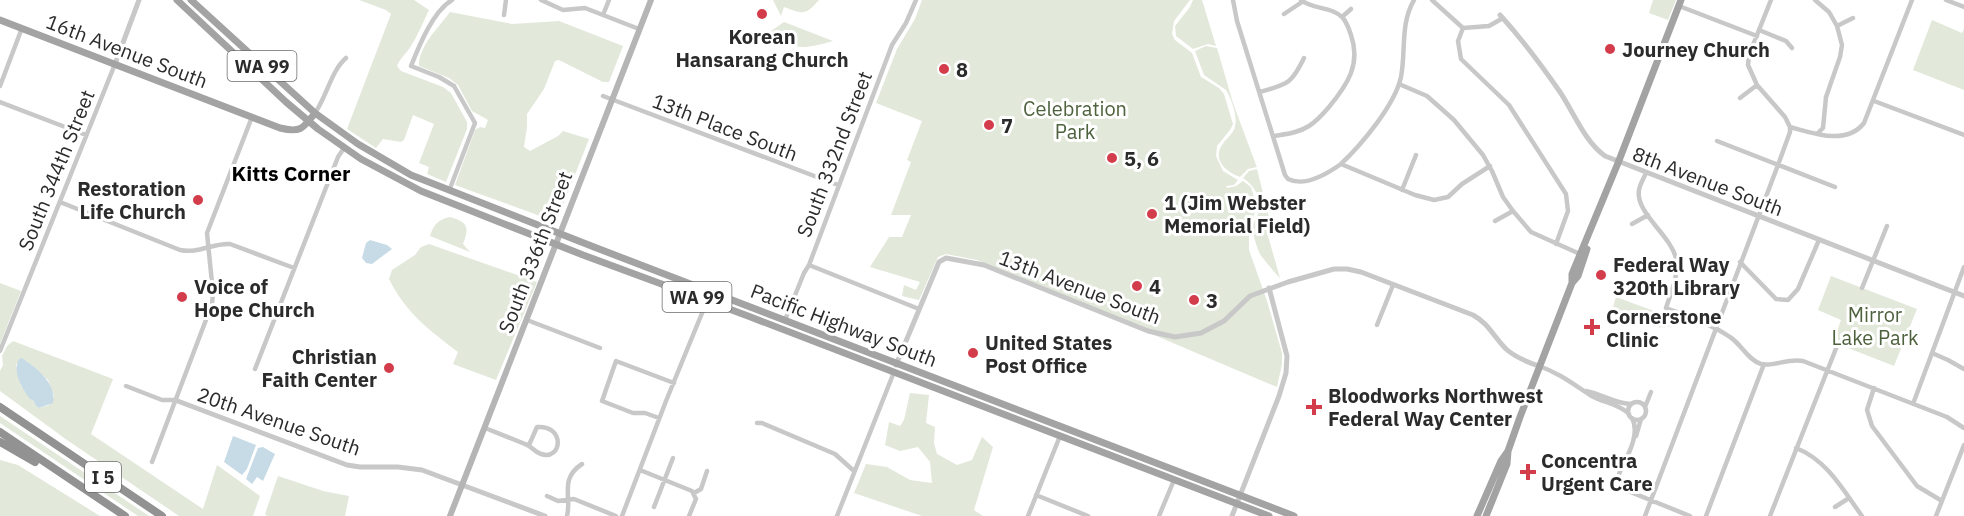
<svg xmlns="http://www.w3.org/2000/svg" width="1964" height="516" font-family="'IBM Plex Sans',sans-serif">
<rect width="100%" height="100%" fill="#fff"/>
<!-- green -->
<path fill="#e2e8da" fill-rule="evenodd" d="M359,0H414L429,10C423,22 418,35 411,46C407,53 400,58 397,66L401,71L443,87L451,93L467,122V129L446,182L427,174L429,167L419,163L434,124L413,115L404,140L401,142L383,139L376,148L347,129L391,14L386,10Z
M773,0H819C805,16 803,14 784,7L781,16Z
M922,0H1190L1174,21L1172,34L1175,40L1192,53L1201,77L1219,88L1224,94L1233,124L1230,130L1217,146L1216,156L1223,171L1238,180L1234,185L1226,186L1227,188L1236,186L1243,181L1251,187L1257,207L1249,228V250L1267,301L1282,353V364L1277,387L977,260L946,254L938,257L919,300L902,296L904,285L916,290L920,282L870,267L889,237H902L911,215H891L911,162L907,160L922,121L876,103L897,49L915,19Z
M1193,0H1202L1216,46L1208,44L1193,49L1176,36L1175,26L1190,7Z
M1653,0H1676L1668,20L1649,13Z
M450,12L512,24L559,21L623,46L609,82H603L559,60L555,61L544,89L527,114V127L524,147L530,151L558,136L563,131L589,139L558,218L554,221L455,185L475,130L480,127L485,128L488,120L472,111L458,85L449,78L419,66C418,47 439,27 450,12Z
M1932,20L1962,33L1964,29V90L1913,70Z
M784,22L833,41C804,49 794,52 771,31Z
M1206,46L1217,48L1233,103L1256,165L1257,167L1248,169L1240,177C1224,171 1211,158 1224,142C1228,137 1234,133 1235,126C1238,117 1231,98 1226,90L1204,75L1195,51Z
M1257,169L1269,217L1264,222L1280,278C1278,277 1261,256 1260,254C1257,248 1252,233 1253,226C1253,222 1257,218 1258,214C1264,201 1254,185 1243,178L1249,171Z
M450,217C469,222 469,228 463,244L470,252L430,236C433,226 438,219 450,217Z
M429,244L537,282L496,380L453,364L458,352C429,330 406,313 389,279L392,270L415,255L421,247Z
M1831,276L1917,309L1894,366L1833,342L1841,320L1818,310Z
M0,283L21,291L0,344Z
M1616,297L1673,318L1676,321L1675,324C1656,335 1629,316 1613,307Z
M13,341L113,379L91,434L203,509L217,465L260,496L253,516H179L67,440L0,391V371L3,365L2,356L7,346ZM26,361L48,380L54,396L49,405L39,408L36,406L33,400L21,386L16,364Z
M910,393L929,395L926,423L935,427L934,443L937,454L957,465L972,460L982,437L993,447L974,510L983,516H922L854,493L866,464L887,467L910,480L932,483L930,462L918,447L900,451L885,445L889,422L900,426L904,420Z
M0,416L149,516H138L0,423Z
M0,460L18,465L100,516H0Z
M278,476L323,491L349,496L345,516H267L265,514Z"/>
<!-- water -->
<path fill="#c7dbe7" d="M370,240L387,245L392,249L372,264L366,263L362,258L366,243Z
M22,358C36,368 57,383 53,403L39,408L36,406L33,400L30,399C22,388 12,373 19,359Z
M233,436L256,445L247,469L242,475L224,462Z
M263,447L275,454L263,481L257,477L252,484L246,479L258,448Z"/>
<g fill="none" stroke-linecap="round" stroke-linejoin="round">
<!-- minor -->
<path stroke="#c8c8c8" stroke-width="4.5" d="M541,0L563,10L585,8L639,29
M1233,0L1237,21L1285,175L1288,179C1304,187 1327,174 1341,164L1415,195L1434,200L1448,197L1462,184L1490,166
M1432,0L1463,28L1489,26L1503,18
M1771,0L1749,55L1748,65L1757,85L1785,117L1790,127C1813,133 1846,146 1864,123L1912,0
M1815,0L1829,12L1837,26
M1946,0L1964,7
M1679,6L1757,36
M1284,14L1302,2
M504,15L506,0
M603,15L609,0
M1342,17L1351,9
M1463,28L1458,41L1461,59L1509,105L1566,194L1568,211L1556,244
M1759,30L1786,41L1792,48
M1399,84L1427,96L1454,120L1483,155L1492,171L1503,197L1513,211L1531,232L1580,254
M0,86L22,28
M1260,92C1287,84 1291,85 1304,58
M603,96L838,185
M1740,98L1757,85
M1874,101L1964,135
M0,102L86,135
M315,113C327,96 331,71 346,58
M1818,133L1823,128L1826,97L1840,57L1842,45L1837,26L1853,18
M1274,136C1286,134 1298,133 1309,126C1317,121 1323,114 1329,107C1348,84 1361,64 1351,35C1349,29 1347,23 1343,18C1332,6 1313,10 1301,0
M1717,141L1835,187
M1341,164C1361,145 1395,105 1401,77C1406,51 1400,24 1414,0
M1646,173C1644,178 1640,184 1639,190C1635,213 1672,236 1676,259C1679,276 1671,292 1666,308C1687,316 1711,324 1730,337C1741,344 1748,360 1761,364C1773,367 1788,358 1803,361L1947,417L1964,428
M1402,190L1416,155
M449,191L475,123L454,86L439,77L411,66C419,46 433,11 452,0
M60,202L180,250C198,254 212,243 230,244L294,268
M1495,221L1513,211
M1632,224L1648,215
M1740,262L1776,299L1788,300L1798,289L1819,240
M809,265L919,309
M1862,288L1887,226
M527,320L600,348
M785,320L804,273L809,265L892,45L906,23L916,0
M1377,325L1393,285
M0,351L115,64
M1932,353L1948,360L1964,369
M1539,366C1559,373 1573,384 1590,395C1603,403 1618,403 1629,414
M255,369L338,157L344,148
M126,386L162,400H175
M1874,388L1867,410L1872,426L1917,486L1942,501
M1586,391C1602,394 1616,404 1631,404
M1628 411a9 9 0 1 1 18 0a9 9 0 1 1-18 0Z
M1913,404L1964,267
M1645,407L1651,392
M659,418L645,413H633L602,401L616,361L674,383
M757,423H762L835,454L854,471
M485,428L525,444C532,446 534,452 541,454C562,461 566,425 537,427L529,445
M1636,436L1641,419
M1796,448C1827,460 1843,490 1862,516
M152,462L212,304L213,293L207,233L252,117
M640,470L692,491L696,499L689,516
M1619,474C1626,458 1641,435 1632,418
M1623,489L1690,516
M694,493L701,489L707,471
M1036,495L1088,516
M547,496L558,501L574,499L616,516
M654,507L673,458
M1835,507L1849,498
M567,516C572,497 559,479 582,464
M622,516L666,401L707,301
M837,516L894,372
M1028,516L1060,436
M1159,516L1174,480
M1645,516L1778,165L1790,132V127
M1706,516L1764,364
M1770,516L1837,346
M1936,516L1964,445"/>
<!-- tertiary -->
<path stroke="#c8c8c8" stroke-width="5" d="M1500,15C1522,39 1542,66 1560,92C1574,113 1585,142 1605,156L1964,296
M115,64L139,0
M896,365L939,262L946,258L984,265L1148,331L1175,337L1201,333L1224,321L1250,296L1288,282L1334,269H1347L1361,272L1473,315C1488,323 1494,337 1506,349C1515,357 1527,362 1539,366
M175,400L347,465L360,467H398L422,470L545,516
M1232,516L1279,396L1286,373L1287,356L1269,288"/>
<!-- secondary -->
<path stroke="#b5b5b5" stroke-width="6" d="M450,516L651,0"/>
<!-- primary -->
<path stroke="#a3a3a3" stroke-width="7" d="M177,0L286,102L318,129L361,159L421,191L583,255L748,316L1269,516
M191,0L315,113L358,144L411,175L594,247L1294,516
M0,20L280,128C300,133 303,129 315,113
M1572,283L1578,276L1587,249
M1477,516L1501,461L1508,451
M1486,516L1507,464L1508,451L1520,417L1572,283V274L1618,163L1681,0"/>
<!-- motorway -->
<path stroke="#929292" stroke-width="8" d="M0,407L162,516
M0,432L125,516
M0,442L35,462"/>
</g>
<!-- markers -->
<g fill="#d33c4a" stroke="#fff" stroke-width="2">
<circle cx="762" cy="14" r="6"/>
<circle cx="1610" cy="49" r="6"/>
<circle cx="944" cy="69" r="6"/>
<circle cx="989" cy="125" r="6"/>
<circle cx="1112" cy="158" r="6"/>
<circle cx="198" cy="200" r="6"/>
<circle cx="1152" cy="214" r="6"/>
<circle cx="1601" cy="275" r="6"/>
<circle cx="1137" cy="286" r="6"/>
<circle cx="182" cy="297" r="6"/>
<circle cx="1194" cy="300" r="6"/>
<path d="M1589 318h6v6h6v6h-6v6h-6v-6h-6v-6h6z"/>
<circle cx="973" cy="353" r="6"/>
<circle cx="389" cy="368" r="6"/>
<path d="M1311 398h6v6h6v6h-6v6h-6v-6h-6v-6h6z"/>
<path d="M1525 463h6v6h6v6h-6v6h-6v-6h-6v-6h6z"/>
</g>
<g text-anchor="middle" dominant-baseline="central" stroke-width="6" stroke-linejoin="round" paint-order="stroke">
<!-- shield labels -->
<g fill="#fff" stroke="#6b6b6b" stroke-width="1.5">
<rect x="227.5" y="51" width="69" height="30" rx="4.5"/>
<rect x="662.5" y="282" width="69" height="30" rx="4.5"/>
<rect x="85" y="462" width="36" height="30" rx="4.5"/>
</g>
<g font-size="18" font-weight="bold" fill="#2b2b2b">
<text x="262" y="66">WA 99</text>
<text x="697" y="297">WA 99</text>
<text x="103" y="477">I 5</text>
</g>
<!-- poi labels -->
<g font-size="20" font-weight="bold" fill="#2b2b2b" stroke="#fff" text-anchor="start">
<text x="762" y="36" text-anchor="middle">Korean<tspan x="762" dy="23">Hansarang Church</tspan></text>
<text x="1622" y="49">Journey Church</text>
<text x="956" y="69">8</text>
<text x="1001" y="125">7</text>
<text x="1124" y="158">5, 6</text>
<text x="186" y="188" text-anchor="end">Restoration<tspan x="186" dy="23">Life Church</tspan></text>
<text x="1164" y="202">1 (Jim Webster<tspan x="1164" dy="23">Memorial Field)</tspan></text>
<text x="1613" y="264">Federal Way<tspan x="1613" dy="23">320th Library</tspan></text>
<text x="194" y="286">Voice of<tspan x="194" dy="23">Hope Church</tspan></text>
<text x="1149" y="286">4</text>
<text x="1206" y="300">3</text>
<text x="1606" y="316">Cornerstone<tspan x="1606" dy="23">Clinic</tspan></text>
<text x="985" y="342">United States<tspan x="985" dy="23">Post Office</tspan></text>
<text x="377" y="356" text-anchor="end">Christian<tspan x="377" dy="23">Faith Center</tspan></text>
<text x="1328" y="395">Bloodworks Northwest<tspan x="1328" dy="23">Federal Way Center</tspan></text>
<text x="1541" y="460">Concentra<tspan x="1541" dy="23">Urgent Care</tspan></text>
</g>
<!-- street labels -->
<g font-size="20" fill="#2b2b2b" stroke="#fff">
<text transform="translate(127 51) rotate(21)">16th Avenue South</text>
<text transform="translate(725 127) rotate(21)">13th Place South</text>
<text transform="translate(834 154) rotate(-69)">South 332nd Street</text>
<text transform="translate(56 170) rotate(-68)">South 344th Street</text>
<text transform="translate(1708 181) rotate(21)">8th Avenue South</text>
<text transform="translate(535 252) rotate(-69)">South 336th Street</text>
<text transform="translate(1080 287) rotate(21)">13th Avenue South</text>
<text transform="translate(844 325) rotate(21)">Pacific Highway South</text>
<text transform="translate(279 421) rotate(19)">20th Avenue South</text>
</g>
<!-- park labels -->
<g font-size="20" fill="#4f623e" stroke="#fff">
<text x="1075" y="108">Celebration<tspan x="1075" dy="23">Park</tspan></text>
<text x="1875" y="314">Mirror<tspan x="1875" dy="23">Lake Park</tspan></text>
</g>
<!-- neighbourhood labels -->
<g font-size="21" font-weight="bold" fill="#000" stroke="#fff">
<text x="291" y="173">Kitts Corner</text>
</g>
</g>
</svg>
